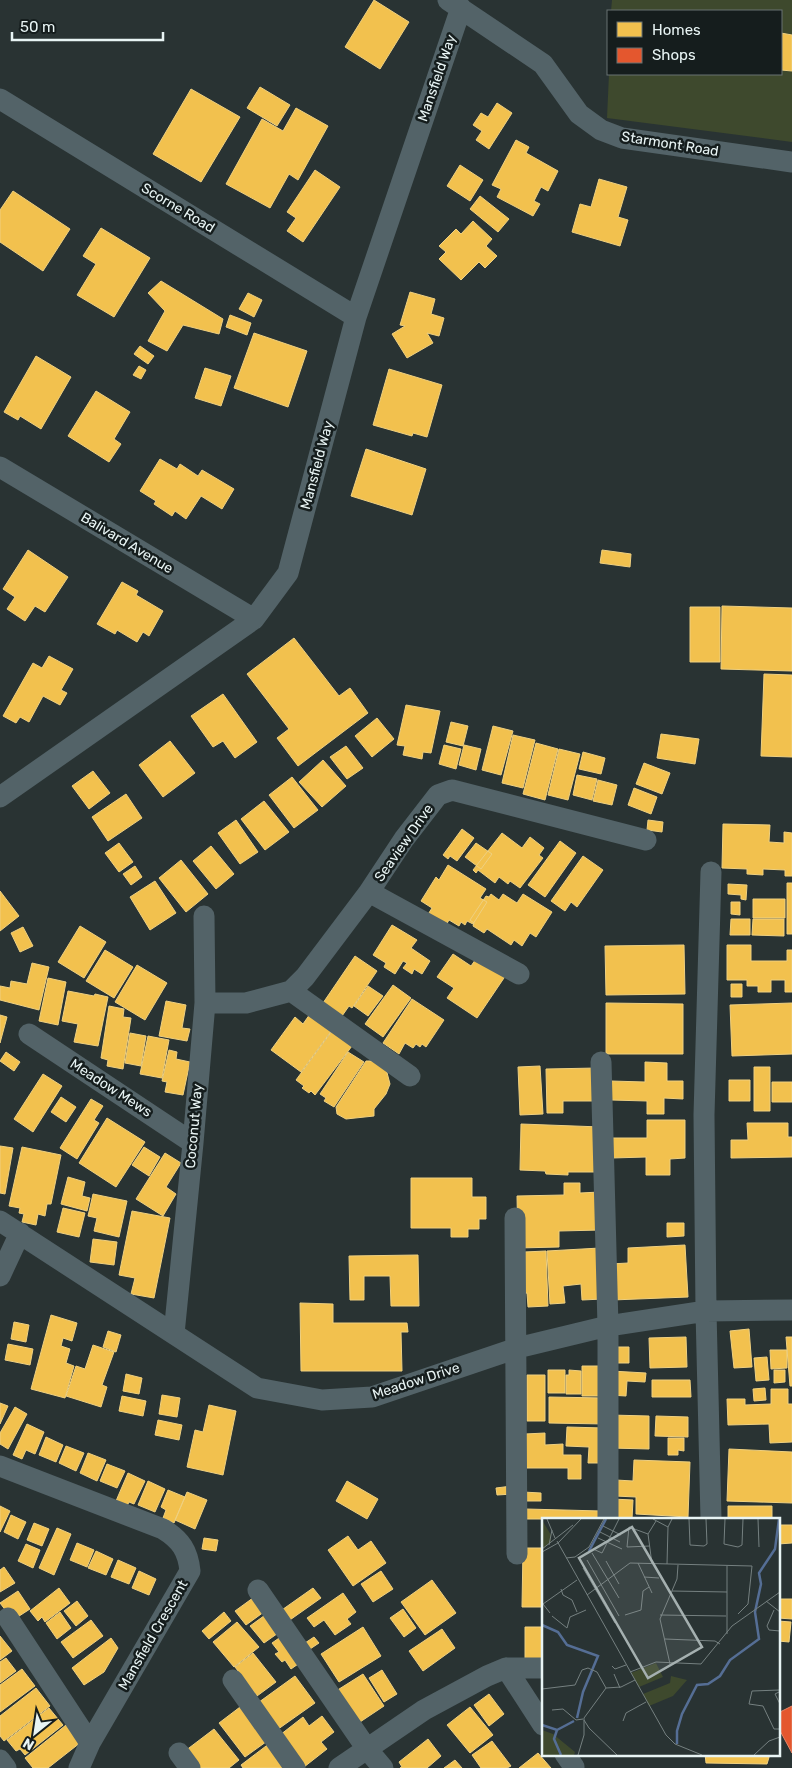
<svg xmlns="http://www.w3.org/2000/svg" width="792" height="1768" font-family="Rubik,sans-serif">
<rect width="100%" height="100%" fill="#293333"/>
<!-- green -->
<path fill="#3e492d" d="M612,0H792V142L607,118L609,74H781V11H611Z"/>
<!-- homes -->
<path fill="#f2c14e" stroke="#efd080" d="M374,0L409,22L380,69L345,47Z
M781,33L792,35V71L781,70Z
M260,87L290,105L277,126L247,108Z
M191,89L240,117L201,182L153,154Z
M497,103L512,113L489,149L476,140L482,131L473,125L481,113L488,117Z
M296,108L328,126L298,180L289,174L270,208L226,184L262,119L283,131Z
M516,140L529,147L526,153L558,171L548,191L541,187L534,201L540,204L533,216L497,197L501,189L492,185Z
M460,165L483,180L470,201L447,186Z
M315,170L340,187L303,242L287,231L296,218L287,212Z
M599,179L627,187L618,217L628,220L620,246L572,232L580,204L591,207Z
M13,191L70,229L43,271L0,242V210Z
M480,196L509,219L498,232L470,209Z
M473,221L492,239L486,246L497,256L485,268L479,262L461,280L439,259L446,252L439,246L456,229L461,234Z
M101,228L150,258L114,317L77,295L96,264L83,256Z
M161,281L223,319L219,334L183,325L167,351L148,341L165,311L148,293Z
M410,292L435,299L431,314L444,318L439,336L427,333L433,343L407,358L392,334L405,326L400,325Z
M248,293L262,300L254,317L239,309Z
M230,315L251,323L247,335L226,327Z
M254,333L307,351L288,407L234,388Z
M140,346L154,356L148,364L134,354Z
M36,356L71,377L41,429L20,416L18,420L4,412Z
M139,366L146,370L141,379L133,375Z
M205,368L231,376L221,406L195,398Z
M389,369L442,385L427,437L413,433L412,436L373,425Z
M96,391L130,412L114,439L121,444L109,462L68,436Z
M366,449L426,469L412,515L351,496Z
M160,459L177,469L180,464L198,476L202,470L234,489L222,509L201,496L186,519L175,511L172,516L154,504L156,501L140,491Z
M28,550L68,577L45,612L35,606L25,621L7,609L15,597L3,589Z
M602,550L631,554L630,567L600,563Z
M122,582L138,591L136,595L163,611L149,636L143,632L137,642L117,630L115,634L97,624Z
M722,606L792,608V671L721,669Z
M690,607H720V662H690Z
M294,638L339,696L350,688L368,713L298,766L277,738L289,729L247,674Z
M49,656L73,669L61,690L67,693L60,705L43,696L29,722L20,717L16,723L3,716L33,663L42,668Z
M764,674L792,675V757L761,756Z
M223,694L257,742L235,758L223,741L213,747L191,716Z
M406,705L440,711L431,753L423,752L422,759L403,755L405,746L397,745Z
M377,718L394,739L372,757L355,736Z
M451,722L468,726L463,746L446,742Z
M493,726L513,731L501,775L482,770Z
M661,734L699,739L695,764L657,758Z
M513,735L535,740L523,788L502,783Z
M170,741L195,773L163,797L139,765Z
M536,743L558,749L545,800L523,794Z
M444,745L461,749L456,769L439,764Z
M464,745L481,749L476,770L459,765Z
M346,746L363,768L347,779L330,757Z
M559,749L580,754L568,800L548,795Z
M583,752L605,758L601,774L579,769Z
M323,760L346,786L322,807L299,782Z
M644,763L670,773L662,794L636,784Z
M93,771L110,793L89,809L72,786Z
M577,775L597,779L592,800L573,795Z
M292,777L318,810L294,828L269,795Z
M598,780L617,785L612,805L593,801Z
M634,788L657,797L651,814L628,805Z
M126,794L142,818L108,841L92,817Z
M264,801L289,832L265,850L241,819Z
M236,820L258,852L240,864L218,833Z
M648,820L663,822L662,832L647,830Z
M723,824L770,825L769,842L784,843V832L792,833V876H785V870L763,869V875L747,874V869L722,868Z
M462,829L474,838L457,861L450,856L448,859L443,855Z
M502,833L522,848L530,837L544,848L539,855L543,858L520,888L510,881L508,884L499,877L495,883L478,870L476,873L473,870Z
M560,841L576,853L545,897L528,885Z
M119,843L133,862L119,872L105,853Z
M476,843L492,854L481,869L465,857Z
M211,846L234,874L216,889L193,861Z
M583,856L603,870L577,907L571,902L565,911L551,901Z
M181,860L208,894L186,912L159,878Z
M448,865L486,889L480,898L487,902L473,924L467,921L465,925L461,922L459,926L449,920L445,927L427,916L432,908L421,901L436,877L439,880Z
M135,866L142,877L131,885L123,874Z
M155,881L176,913L150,930L130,897Z
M787,883H792V934H787Z
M728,884L747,885L746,900L741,899V895L728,894Z
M0,891L19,916L0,931Z
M491,894L499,900L503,894L517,903L523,894L552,912L536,937L530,933L522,946L514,940L511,945L487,929L484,933L473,926L474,923L470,920L486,896L489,897Z
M753,899H785V918H753Z
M731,902H740V915L731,914Z
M731,919H750V935H730Z
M753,919H784V936L752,935Z
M392,925L417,940L411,948L430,961L422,974L414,969L412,974L403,968L407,963L403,961L395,974L384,967L386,963L373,955Z
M80,926L106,942L84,978L58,962Z
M23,927L33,946L20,952L11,933Z
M684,945L685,994L606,995L605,946Z
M727,945H751V961H787V950H792V992H785V980H771V992H758V986H747V980H727Z
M105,950L133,967L114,998L86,981Z
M453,954L471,966L478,956L506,975L477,1018L447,998L454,988L437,977Z
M355,956L377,971L352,1008L349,1006L342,1016L323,1003Z
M32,963L49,967L39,1010L0,1000V986L10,988L11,981L27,984Z
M137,965L167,983L145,1020L115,1002Z
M48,978L66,982L58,1025L39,1021Z
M731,984H742V997H731Z
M393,985L411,998L383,1037L365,1024Z
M368,986L383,996L368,1016L354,1006Z
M68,991L94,996L95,994L108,997L98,1046L74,1042L78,1024L62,1021Z
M412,999L444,1020L426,1047L422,1044L420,1047L416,1044L413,1048L405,1043L399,1054L383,1043Z
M166,1001L186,1005L182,1028L190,1029L187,1041L159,1036Z
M606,1003L683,1004V1054H606Z
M792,1003V1054L732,1056L730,1005Z
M109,1006L124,1009L123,1017L131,1018L123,1069L107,1066L108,1060L101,1058Z
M310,1014L332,1030L301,1072L271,1050L295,1017L303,1024Z
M0,1015L7,1017L0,1043Z
M332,1031L352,1046L315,1095L311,1091L309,1093L302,1088L304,1086L296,1080Z
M130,1033L146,1036L141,1066L125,1063Z
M148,1036L169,1040L162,1078L140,1074Z
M169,1050L177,1052L176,1059L190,1062L183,1095L165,1092L167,1082L162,1081Z
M6,1052L20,1062L14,1071L0,1061Z
M348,1052L364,1062L334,1107L324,1101L326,1098L320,1094Z
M366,1061H372L385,1065L390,1084L386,1094L374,1109V1116L346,1119L337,1114L336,1107Z
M645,1062L667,1063V1081H683V1099L664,1098V1114H647V1101L611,1100V1081L645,1082Z
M540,1066L543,1114L520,1115L518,1067Z
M754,1067H770V1111H754Z
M597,1068V1101H563V1113H547L546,1069Z
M43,1074L62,1086L33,1132L14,1119Z
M729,1080H750V1101H729Z
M772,1082H792V1102H772Z
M61,1097L76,1107L66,1122L51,1112Z
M91,1099L103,1106L94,1120L99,1123L77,1159L60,1148Z
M107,1118L145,1142L116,1187L79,1163Z
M647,1120H685V1158L670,1159V1175H646V1157L612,1158V1138H647Z
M747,1123H788V1137H792V1157L731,1158V1140H748Z
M521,1124L601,1127L600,1172H568V1175L546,1174L545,1171L520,1170Z
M0,1146L13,1148L5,1194L0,1193Z
M22,1147L61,1155L51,1204H47L45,1216L38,1214L36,1225L22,1222L24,1214L19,1213L20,1208L9,1206Z
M144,1147L160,1157L149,1176L132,1165Z
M165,1153L181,1163L166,1187L176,1194L163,1216L136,1199Z
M68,1177L85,1182L82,1196L90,1198L87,1211L61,1204Z
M411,1178H472V1197H486V1219H479V1229H468V1237H451V1228H411Z
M564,1183H580V1193L600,1192L601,1230L559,1231V1247L518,1248L517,1196L564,1195Z
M93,1194L127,1201L119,1237L94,1231L97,1218L88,1216Z
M63,1208L85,1213L79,1237L57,1232Z
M132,1211L170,1218L154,1298L131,1294L135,1278L119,1275Z
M667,1223H684V1236L667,1237Z
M93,1239L117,1242L114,1265L90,1262Z
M685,1245L688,1297L612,1300L610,1264L628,1263V1248Z
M600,1248L603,1299L582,1300L581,1284L563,1286L565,1303L550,1304L547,1251Z
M546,1251L548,1306L528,1307L527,1293L518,1294L524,1252Z
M418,1255L419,1306H391L390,1276H364V1300H350L349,1256Z
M300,1303L333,1304V1323H407L408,1332H401L402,1371H301Z
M51,1315L77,1323L72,1341L63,1338L61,1346L70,1349L66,1363L74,1366L65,1398L31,1389Z
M14,1322L29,1325L26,1342L11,1339Z
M749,1329L752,1367L734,1368L730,1331Z
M108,1331L121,1335L116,1352L103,1347Z
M686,1337L687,1367L650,1368L649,1338Z
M786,1337H792V1386H790Z
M8,1344L33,1349L30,1365L5,1360Z
M93,1345L114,1352L102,1385L107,1387L101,1407L66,1396L76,1366L85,1369Z
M611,1347H629V1363H611Z
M770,1350H787V1368L771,1369Z
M767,1357L769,1380L756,1381L754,1358Z
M582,1366H601V1396H582Z
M548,1370H565V1393H548Z
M569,1370L581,1371V1394H566V1375H569Z
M774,1370H785V1382L774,1383Z
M611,1371L646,1373L645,1382L627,1381L626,1396L609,1395Z
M126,1374L142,1378L139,1394L123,1391Z
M527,1375H545V1421H527Z
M652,1380H690L691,1397H652Z
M765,1388L766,1400L754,1401L753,1389Z
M771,1389H788V1404H792V1442L770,1443L769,1424L728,1425L727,1399H745V1405L771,1404Z
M162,1395L180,1398L177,1417L159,1414Z
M122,1396L146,1401L143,1416L119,1411Z
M549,1397L605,1398L604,1424L549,1423Z
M0,1403L8,1406L0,1424Z
M209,1405L236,1411L223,1475L187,1467L195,1430L203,1432Z
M15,1407L27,1414L8,1449L0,1444V1433Z
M610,1415L649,1416V1449L610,1448Z
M656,1416L688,1417V1437L655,1436Z
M158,1420L182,1425L179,1440L155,1435Z
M27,1424L44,1432L35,1454L26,1450L22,1459L13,1455Z
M567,1427L604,1428L603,1463H588L589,1447L566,1446Z
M545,1433V1445L563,1444V1455H581V1479H568V1468H526L525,1434Z
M46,1437L63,1445L56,1462L39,1455Z
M668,1438H684V1451L678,1450V1455H668Z
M66,1446L84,1453L76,1471L59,1463Z
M729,1449L792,1452V1503L727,1501Z
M88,1453L106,1460L97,1481L80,1473Z
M634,1460L690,1462L688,1517L636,1514V1497L615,1496L616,1480L633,1481Z
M107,1464L125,1471L117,1488L100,1481Z
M128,1473L145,1481L134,1504L129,1502L127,1506L116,1501Z
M148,1481L165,1489L155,1512L138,1505Z
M347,1481L378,1499L367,1519L336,1501Z
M512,1486L513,1494L497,1495L496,1488Z
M168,1490L185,1497L174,1523L163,1518L166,1510L161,1507Z
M187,1492L207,1500L195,1529L175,1520Z
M523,1492L541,1493V1501H523Z
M612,1499L633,1500L632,1519L612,1518Z
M0,1506L10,1511L0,1532Z
M728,1506H772V1519H728Z
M526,1509L601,1511V1519H526Z
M11,1515L26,1522L18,1539L4,1532Z
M34,1523L49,1529L42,1546L27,1540Z
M778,1525H792V1543L778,1544Z
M57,1528L71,1534L54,1575L39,1568Z
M348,1536L358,1550L371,1541L386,1563L353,1586L328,1550Z
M204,1538L218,1540L216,1551L202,1549Z
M77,1543L94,1550L87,1567L70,1560Z
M26,1544L40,1550L33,1568L18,1561Z
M523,1548H543V1607H522Z
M96,1551L113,1559L106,1575L88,1568Z
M118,1560L136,1568L129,1584L111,1577Z
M4,1567L15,1583L0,1592V1570Z
M139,1571L156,1579L149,1595L132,1588Z
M381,1571L393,1589L373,1602L361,1584Z
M432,1580L456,1613L425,1635L401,1602Z
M59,1588L70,1603L45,1622L42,1617L38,1621L30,1611Z
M313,1588L321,1598L287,1622L279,1612Z
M18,1591L30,1609L13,1620L0,1603Z
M343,1593L356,1612L347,1619L351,1624L335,1635L324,1620L314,1627L307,1618Z
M257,1595L268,1609L246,1625L235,1611Z
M778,1599H792V1619L778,1618Z
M77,1601L88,1616L76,1626L64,1611Z
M403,1609L416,1628L404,1637L390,1618Z
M60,1612L71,1628L57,1639L46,1623Z
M224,1612L231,1621L209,1639L202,1631Z
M268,1613L281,1631L264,1643L250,1626Z
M91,1620L103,1636L73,1658L61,1642Z
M778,1621L791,1622L789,1642L778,1641Z
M237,1622L259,1647L234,1667L213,1642Z
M363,1627L381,1656L339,1682L321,1654Z
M525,1627H543V1665H525Z
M442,1629L455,1648L423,1671L409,1651Z
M0,1636L12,1651L0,1660Z
M282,1636L301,1662L291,1669L285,1660L282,1662L275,1654L279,1652L272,1643Z
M314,1637L319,1643L310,1649L305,1643Z
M111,1638L118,1648L104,1672L84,1685L72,1668Z
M253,1653L276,1682L257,1696L235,1667Z
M6,1658L16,1671L0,1683V1662Z
M22,1669L35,1686L0,1712V1685Z
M382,1670L397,1694L384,1702L369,1678Z
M363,1674L384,1706L357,1724L336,1691Z
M295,1676L315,1703L274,1732L255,1705Z
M36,1688L50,1706L4,1741L0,1736V1716Z
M489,1694L504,1714L489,1726L474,1705Z
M244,1704L270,1739L245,1757L219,1723Z
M470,1707L493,1735L470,1753L447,1725Z
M49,1708L63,1725L25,1755L20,1749L16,1751L7,1740Z
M322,1716L334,1732L321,1742L327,1749L304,1767L280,1735L303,1717L309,1726Z
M71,1721L85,1739L48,1768H33L25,1758Z
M214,1729L239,1760L229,1768H198L185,1751Z
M428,1739L441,1756L427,1768H400L402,1767L399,1762Z
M492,1741L511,1766L507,1768H481L472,1755Z
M270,1743L289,1768H243L241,1765Z
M538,1753L551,1768H519Z
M705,1754H770L767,1764L706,1763Z
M455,1760L462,1768H444Z"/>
<!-- shops -->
<path fill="#e4572e" stroke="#e58669" d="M792,1706V1753L778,1727V1713Z"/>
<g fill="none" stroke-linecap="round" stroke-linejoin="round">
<!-- minor -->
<path stroke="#536368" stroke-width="21" d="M448,0L543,64L579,114L601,130L622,138L792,162
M0,99L356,317
M0,467L254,619
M0,797L254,619L288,573L356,317L461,8
M711,872L704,1115L706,1311L711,1519
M369,892L519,974
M291,991L410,1076
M205,1003H246L291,991L305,977L369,892L404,839L438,795L452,790L646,840
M29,1034L193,1143
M601,1062L608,1326V1519
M515,1218L517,1554
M0,1221L257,1388L322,1400L372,1397L517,1348L608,1326L706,1311L792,1310
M0,1276L20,1233
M174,1334L193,1143L205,1003L204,916
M0,1466L163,1529C181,1540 188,1551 190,1571L90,1743L79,1768
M258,1590L367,1749L383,1768
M8,1618L90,1743
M506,1668H543
M233,1680L295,1768
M179,1753L190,1768
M565,1754L574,1767
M0,1760L6,1768
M339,1768L424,1710L487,1676L506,1668L543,1725"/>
</g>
<g text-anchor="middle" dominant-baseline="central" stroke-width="5" stroke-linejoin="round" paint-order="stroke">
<!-- street labels -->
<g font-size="14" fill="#e8f4f4" stroke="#151d1d">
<text transform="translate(437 78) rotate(-71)">Mansfield Way</text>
<text transform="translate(670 144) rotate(9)">Starmont Road</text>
<text transform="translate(178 208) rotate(31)">Scorne Road</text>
<text transform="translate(317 465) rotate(-75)">Mansfield Way</text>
<text transform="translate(127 543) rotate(31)">Balivard Avenue</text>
<text transform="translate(404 843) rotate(-55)">Seaview Drive</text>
<text transform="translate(111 1088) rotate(33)">Meadow Mews</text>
<text transform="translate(194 1126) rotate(-85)">Coconut Way</text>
<text transform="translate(416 1381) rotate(-18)">Meadow Drive</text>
<text transform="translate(153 1635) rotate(-60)">Mansfield Crescent</text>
</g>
</g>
<!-- overview -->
<g transform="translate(542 1518)">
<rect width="238" height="238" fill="#293333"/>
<path d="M0,2L9,17V23L0,32ZM114,145L121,159L97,169L89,155ZM129,158L145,162L131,178L107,188L101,176L128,165ZM0,212L11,216L33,234L32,237H0Z" fill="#3e492d"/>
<path fill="none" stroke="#556e95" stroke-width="2.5" d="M47,33L64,1M0,107L16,114L25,127L56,138L41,174L35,200M0,207L15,212L32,203M15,212L12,221L19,237M135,226V213L140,196L155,167L166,166L178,158L188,142L217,121L213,94L219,66L217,55L233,31L237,1"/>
<path fill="none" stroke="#758080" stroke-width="1" d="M5,1L13,20M111,1L126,9M147,1L148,27L162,28L165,26L164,1M183,1L182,26L196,29L200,27L201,1M216,1L217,29M61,8L79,17M58,14L78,24M106,16L87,9L85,29L108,28M56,20L80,31M15,23L124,217L133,226L160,237M7,27L10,12M0,31L31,7M51,31L60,35L77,1M0,34L16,25L39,1M50,35L77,80M24,40L33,39L47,29L62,1M45,42L77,98M64,43L77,66M96,45L110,75M110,46L106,16L114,3M125,46L126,9L130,1M41,50L73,105M102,59L117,60M19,71L21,77L30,82L35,94M130,73L185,74M45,77L88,45L210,48L206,86L196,96M224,83L238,94M232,92L225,108L227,112L238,113M8,95L1,86L35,62M83,97L99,92L101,73L107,69M118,97L184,98M10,98L25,110L28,99L44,92M185,116V48M123,121L173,123L178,126M128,146L118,101L135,61L136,47M70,148L73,151L84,147M88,154L114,144L159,146L190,108L238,74M72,156L78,170M64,170L79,169L93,162M0,171L33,167L40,152L46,150L55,154L64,170M238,172L210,173L207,186L221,188L232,211H238M237,174L233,176L238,186M10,192L21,191L34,202L41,201M42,202L47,210L75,237M81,203L84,195L104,184M36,237L42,217V200L64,170M212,237L227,223L238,219"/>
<path fill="#a5b0b0" fill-opacity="0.15" stroke="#a5b0b0" stroke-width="2.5" d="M90,9L160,129L106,160L37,40Z"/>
<rect width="238" height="238" fill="none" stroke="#e8f4f4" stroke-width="2.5"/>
</g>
<!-- legend -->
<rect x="607" y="10" width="175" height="65" fill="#151d1d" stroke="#697373"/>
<rect x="617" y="22" width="25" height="15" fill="#f2c14e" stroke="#697373"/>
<text x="652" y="35" font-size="15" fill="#e8f4f4">Homes</text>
<rect x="617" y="48" width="25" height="15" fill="#e4572e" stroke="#697373"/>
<text x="652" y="60" font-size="15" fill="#e8f4f4">Shops</text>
<!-- north arrow -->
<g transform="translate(35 1733) rotate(210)" stroke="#151d1d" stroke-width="4" paint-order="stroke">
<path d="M0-4L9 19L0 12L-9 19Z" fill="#e8f4f4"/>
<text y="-8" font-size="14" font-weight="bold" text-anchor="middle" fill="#e8f4f4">N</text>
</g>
<!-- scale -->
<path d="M12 32v8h151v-8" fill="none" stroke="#e8f4f4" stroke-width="2.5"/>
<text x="20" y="32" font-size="15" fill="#e8f4f4" stroke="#151d1d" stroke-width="4" paint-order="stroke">50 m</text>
</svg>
